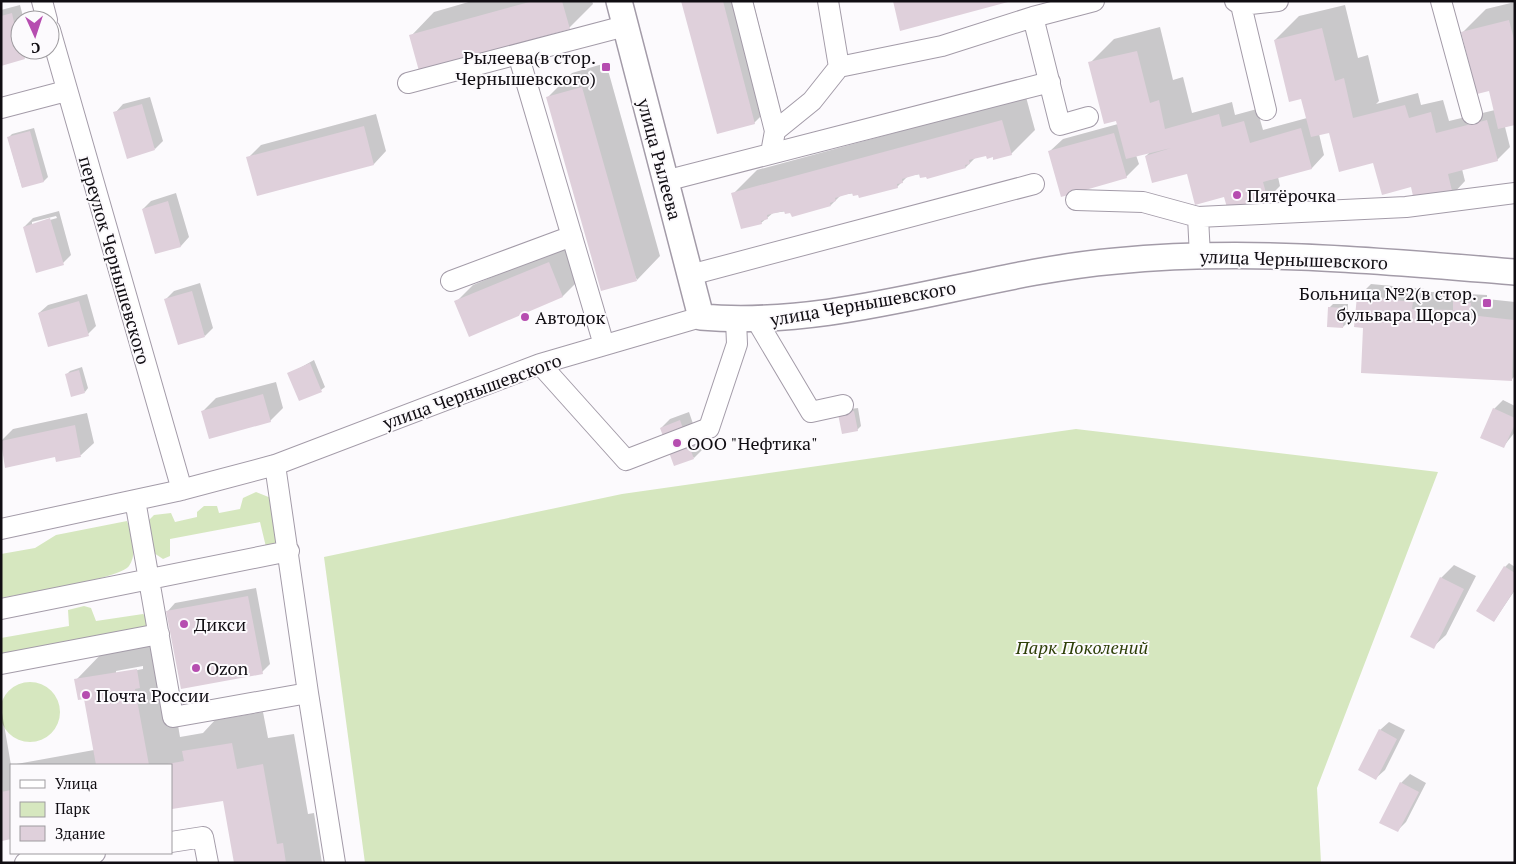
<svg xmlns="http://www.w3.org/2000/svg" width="1516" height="864" font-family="'PT Serif',serif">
<rect width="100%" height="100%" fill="#fcfafd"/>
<!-- green -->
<path fill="#d6e7bf" d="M1076,429L1438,472L1317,788L1321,863H365L324,557L622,494Z
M256,492L271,498L283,547H266L260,522L170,539V556L163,559L154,553L149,520L154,515L171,513L175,522L197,517V512L204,506H217L219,513L240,509L243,498Z
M127,521C132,534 138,553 129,566C119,579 22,594 1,598V554L35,548L56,535Z
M84,606L91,608L96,621L143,614L148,618V627L1,655V638L69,626L68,610Z
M0 712a30 30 0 1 1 60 0a30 30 0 1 1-60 0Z"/>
<!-- shadow -->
<path fill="#0003" fill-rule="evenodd" d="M472,1H592L593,4L569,28L411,36L434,12Z
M683,1H753L778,99L754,123Z
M1515,2V123L1505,127L1510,147L1497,160L1462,169L1465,181L1453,194L1412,186L1374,162L1334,130L1319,134L1324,155L1312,168L1278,177L1280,186L1267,199L1225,196L1187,172L1146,156L1151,151L1136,155L1139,164L1126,177L1050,151L1063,139L1118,124L1090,63L1114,39L1160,27L1173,80L1183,77L1192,113L1232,102L1235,115L1257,109L1263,130L1307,118L1302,97L1275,40L1299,16L1345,5L1358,58L1368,55L1379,101L1376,104L1418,93L1421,105L1443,100L1449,121L1495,110L1490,89L1462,33L1486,9Z
M20,5L24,20H20V50H32L24,58L1,64V10Z
M606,63L660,256L637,280L548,97L572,73Z
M150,97L163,141L155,149L115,113L123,104Z
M1026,97L1035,130L1011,154L994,156L986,154L976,157L966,167L908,176L897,187L841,195L831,205L773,213L761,223L733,194L757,170Z
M376,114L386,151L374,164L248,158L261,145Z
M34,128L48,177L44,181L22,187L8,138L12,134Z
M176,193L189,237L181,246L156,253L143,209L151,201Z
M59,211L71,255L63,263L24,227L33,218ZM56,216L57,218L32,225V222Z
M566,246L580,279L563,296L470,335L456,302L473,285Z
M200,283L213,328L205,336L166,299L174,291Z
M1371,284L1425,289L1424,298L1431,292L1487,295V299L1515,302V376L1511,380L1365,327L1358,297Z
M87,294L96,326L88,334L39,313L48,305Z
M1333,304H1348L1347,323L1343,327L1329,308Z
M314,360L325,387L321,390L289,374Z
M82,367L88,388L85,392L66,375L70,371Z
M276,382L283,408L270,421L203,411L216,398Z
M1503,400L1515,406V432L1503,447L1494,409Z
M858,408L861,426L857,430L843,410Z
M689,412L702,450L694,458L661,428L670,419Z
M87,413L94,443L81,455L57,460L56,456L6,467L1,441L13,429Z
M1509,563L1515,567V590L1494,621L1505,567Z
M1454,565L1476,576L1446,635L1433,647L1441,578Z
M256,588L270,664L262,672L167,612L175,603Z
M168,638L167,660L180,737L203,733L215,720L263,712L268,738L294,734L308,814L314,813L322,863H235L224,799L173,808L171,765H11V838L3,840L1,707L11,765L94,750L85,697L76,680L107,648ZM143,666V669L116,674V671Z
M1389,722L1405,730L1385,770L1376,778L1380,730Z
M1410,774L1426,783L1406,822L1397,831L1401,783Z"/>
<!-- building -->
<path fill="#dfd0db" d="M533,1H562L570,29L419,71L409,35Z
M681,1H723L755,124L717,134Z
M893,1H1008V2L900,31Z
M12,13L20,50H22L25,59L1,66V16Z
M1509,20L1515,43V125L1498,129L1489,91L1477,94L1461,32Z
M1322,28L1335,81L1344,78L1353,118L1405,105L1409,118L1431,112L1436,133L1487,120L1498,161L1448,174L1453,195L1415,205L1411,187L1382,195L1373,163L1339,172L1329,133L1311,137L1301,99L1289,102L1274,40Z
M1137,51L1150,103L1159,100L1165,129L1219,114L1222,127L1244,121L1250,143L1301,128L1312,169L1263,182L1268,200L1228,211L1224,197L1195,205L1187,174L1152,183L1145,156L1171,148L1126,159L1116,121L1104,124L1088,62Z
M582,87L637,281L601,291L546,97Z
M142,104L155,150L127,159L113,112Z
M1002,120L1012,155L993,160V157L987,159L986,156L969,160L970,164L965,165L966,168L927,179L926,177L920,178L919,174L902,179L903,183L897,184L898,188L859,198L858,195L853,196L852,193L835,198L836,201L830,203L831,206L792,217L790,213L785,214L784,211L767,215L768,219L761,221L762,224L741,229L731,193Z
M364,126L374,165L257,196L246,157Z
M30,131L44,182L22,188L7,137Z
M1114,133L1127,178L1061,197L1048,151Z
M168,201L181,247L155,254L142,209Z
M50,218L64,265L36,273L23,227Z
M549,262L563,297L469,337L454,301Z
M192,291L205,337L178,345L164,299Z
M1357,296L1413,302L1412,309L1453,310V301L1471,303L1470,315L1514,320L1512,381L1361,373L1363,328L1354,327Z
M79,301L89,336L48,347L38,313Z
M1328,307L1344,308L1343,328L1327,327Z
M310,363L322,392L299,401L287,373Z
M79,370L85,393L71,397L65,374Z
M263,394L271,422L209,439L201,411Z
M1493,408L1515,418V424L1504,448L1480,438Z
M854,411L858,431L842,434L838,414Z
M680,420L694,459L674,466L660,428Z
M75,425L81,457L56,462L55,457L5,468L1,441Z
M1504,566L1515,573V589L1494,622L1476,611Z
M1440,577L1464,589L1434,649L1410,637Z
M248,596L263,674L181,689L166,611Z
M137,669L140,688L135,689L149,765H96L84,699L78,700L74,679Z
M1379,729L1397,739L1376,780L1358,770Z
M232,743L237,769L263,764L277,844L283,843L286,863H234L223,801L172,809L171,765L167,764L184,761L182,751Z
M1400,782L1419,792L1398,832L1379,823Z
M11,790V839L2,841L1,792Z"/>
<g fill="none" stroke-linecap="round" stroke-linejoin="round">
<defs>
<path id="minor" d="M42,1L47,20
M742,1L775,131
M828,1L839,67
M1235,1L1241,5L1278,1
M1441,1L1472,114
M1241,5L1266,110
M50,30L182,490
M518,54L604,345
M408,83L625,26
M1,108L66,91
M1088,117L1060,125L1033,17L1094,1
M771,153L775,131L812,101L839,67L942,46L1033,17
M665,181L1050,82
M1076,200L1143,202L1198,217L1406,207L1515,193
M1198,217L1200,256
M690,275L1034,184
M451,281L572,236
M757,321L811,412L843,405
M540,364L626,460L709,428L737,344L736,320
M275,465L308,693
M135,500L173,717L308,693L335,863
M1,529L177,491L275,465L540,364L701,317
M1,609L289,551
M1,664L159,634
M171,842L203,837L208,863
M25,863L95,853"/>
<path id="major" d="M619,1L701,317C842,329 977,273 1116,261C1249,248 1382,261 1515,272"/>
</defs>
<!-- minor casing -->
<use href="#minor" stroke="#a39ba8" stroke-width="22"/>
<!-- major casing -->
<use href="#major" stroke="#a39ba8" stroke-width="28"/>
<!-- minor -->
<use href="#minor" stroke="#fff" stroke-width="20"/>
<!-- major -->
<use href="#major" stroke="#fff" stroke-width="25"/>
</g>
<!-- markers -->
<g fill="#b64db0" stroke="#fcfafd" stroke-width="2">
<rect x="601" y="62" width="10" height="10" rx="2.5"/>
<circle cx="1237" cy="195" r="5"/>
<rect x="1482" y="298" width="10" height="10" rx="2.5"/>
<circle cx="525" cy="317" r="5"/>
<circle cx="677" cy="443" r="5"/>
<circle cx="184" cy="624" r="5"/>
<circle cx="196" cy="668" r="5"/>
<circle cx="86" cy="695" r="5"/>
</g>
<g text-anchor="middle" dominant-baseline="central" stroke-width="4" stroke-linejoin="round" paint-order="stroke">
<!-- poi labels -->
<g font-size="18" fill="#100d12" stroke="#fcfafd" text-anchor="start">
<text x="596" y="57" text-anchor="end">Рылеева(в стор.<tspan x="596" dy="21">Чернышевского)</tspan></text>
<text x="1247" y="195">Пятёрочка</text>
<text x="1477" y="293" text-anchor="end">Больница №2(в стор.<tspan x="1477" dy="21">бульвара Щорса)</tspan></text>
<text x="535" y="317">Автодок</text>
<text x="687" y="443">ООО "Нефтика"</text>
<text x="194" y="624">Дикси</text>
<text x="206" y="668">Ozon</text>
<text x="96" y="695">Почта России</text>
</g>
<!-- street labels -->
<g font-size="18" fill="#100d12" stroke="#fcfafd">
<text transform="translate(660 159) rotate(75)">улица Рылеева</text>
<text transform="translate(1294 259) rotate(2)">улица Чернышевского</text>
<text transform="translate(115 260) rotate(74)">переулок Чернышевского</text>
<text transform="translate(863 303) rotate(-10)">улица Чернышевского</text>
<text transform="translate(472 391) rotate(-20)">улица Чернышевского</text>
</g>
<!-- park labels -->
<g font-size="18" font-style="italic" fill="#2d3e07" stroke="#fcfafd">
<text x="1082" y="647">Парк Поколений</text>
</g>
</g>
<!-- border -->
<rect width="1516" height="864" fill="none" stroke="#100d12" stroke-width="5"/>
<!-- legend -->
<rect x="10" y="764" width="162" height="90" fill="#fcfafd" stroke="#9e9b9f"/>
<rect x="20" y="780" width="25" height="8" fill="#ffffff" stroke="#9e9b9f"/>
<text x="55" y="789" font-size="15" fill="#100d12">Улица</text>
<rect x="20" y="802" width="25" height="15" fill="#d6e7bf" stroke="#9e9b9f"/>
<text x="55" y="814" font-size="15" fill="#100d12">Парк</text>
<rect x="20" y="826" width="25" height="15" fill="#dfd0db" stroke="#9e9b9f"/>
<text x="55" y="839" font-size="15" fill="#100d12">Здание</text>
<!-- north arrow -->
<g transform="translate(35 35) rotate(177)"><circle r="24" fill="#fcfafd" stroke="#9e9b9f"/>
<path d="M0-4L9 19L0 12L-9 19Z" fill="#b64db0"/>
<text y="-8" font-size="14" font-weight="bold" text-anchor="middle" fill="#100d12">С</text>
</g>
</svg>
